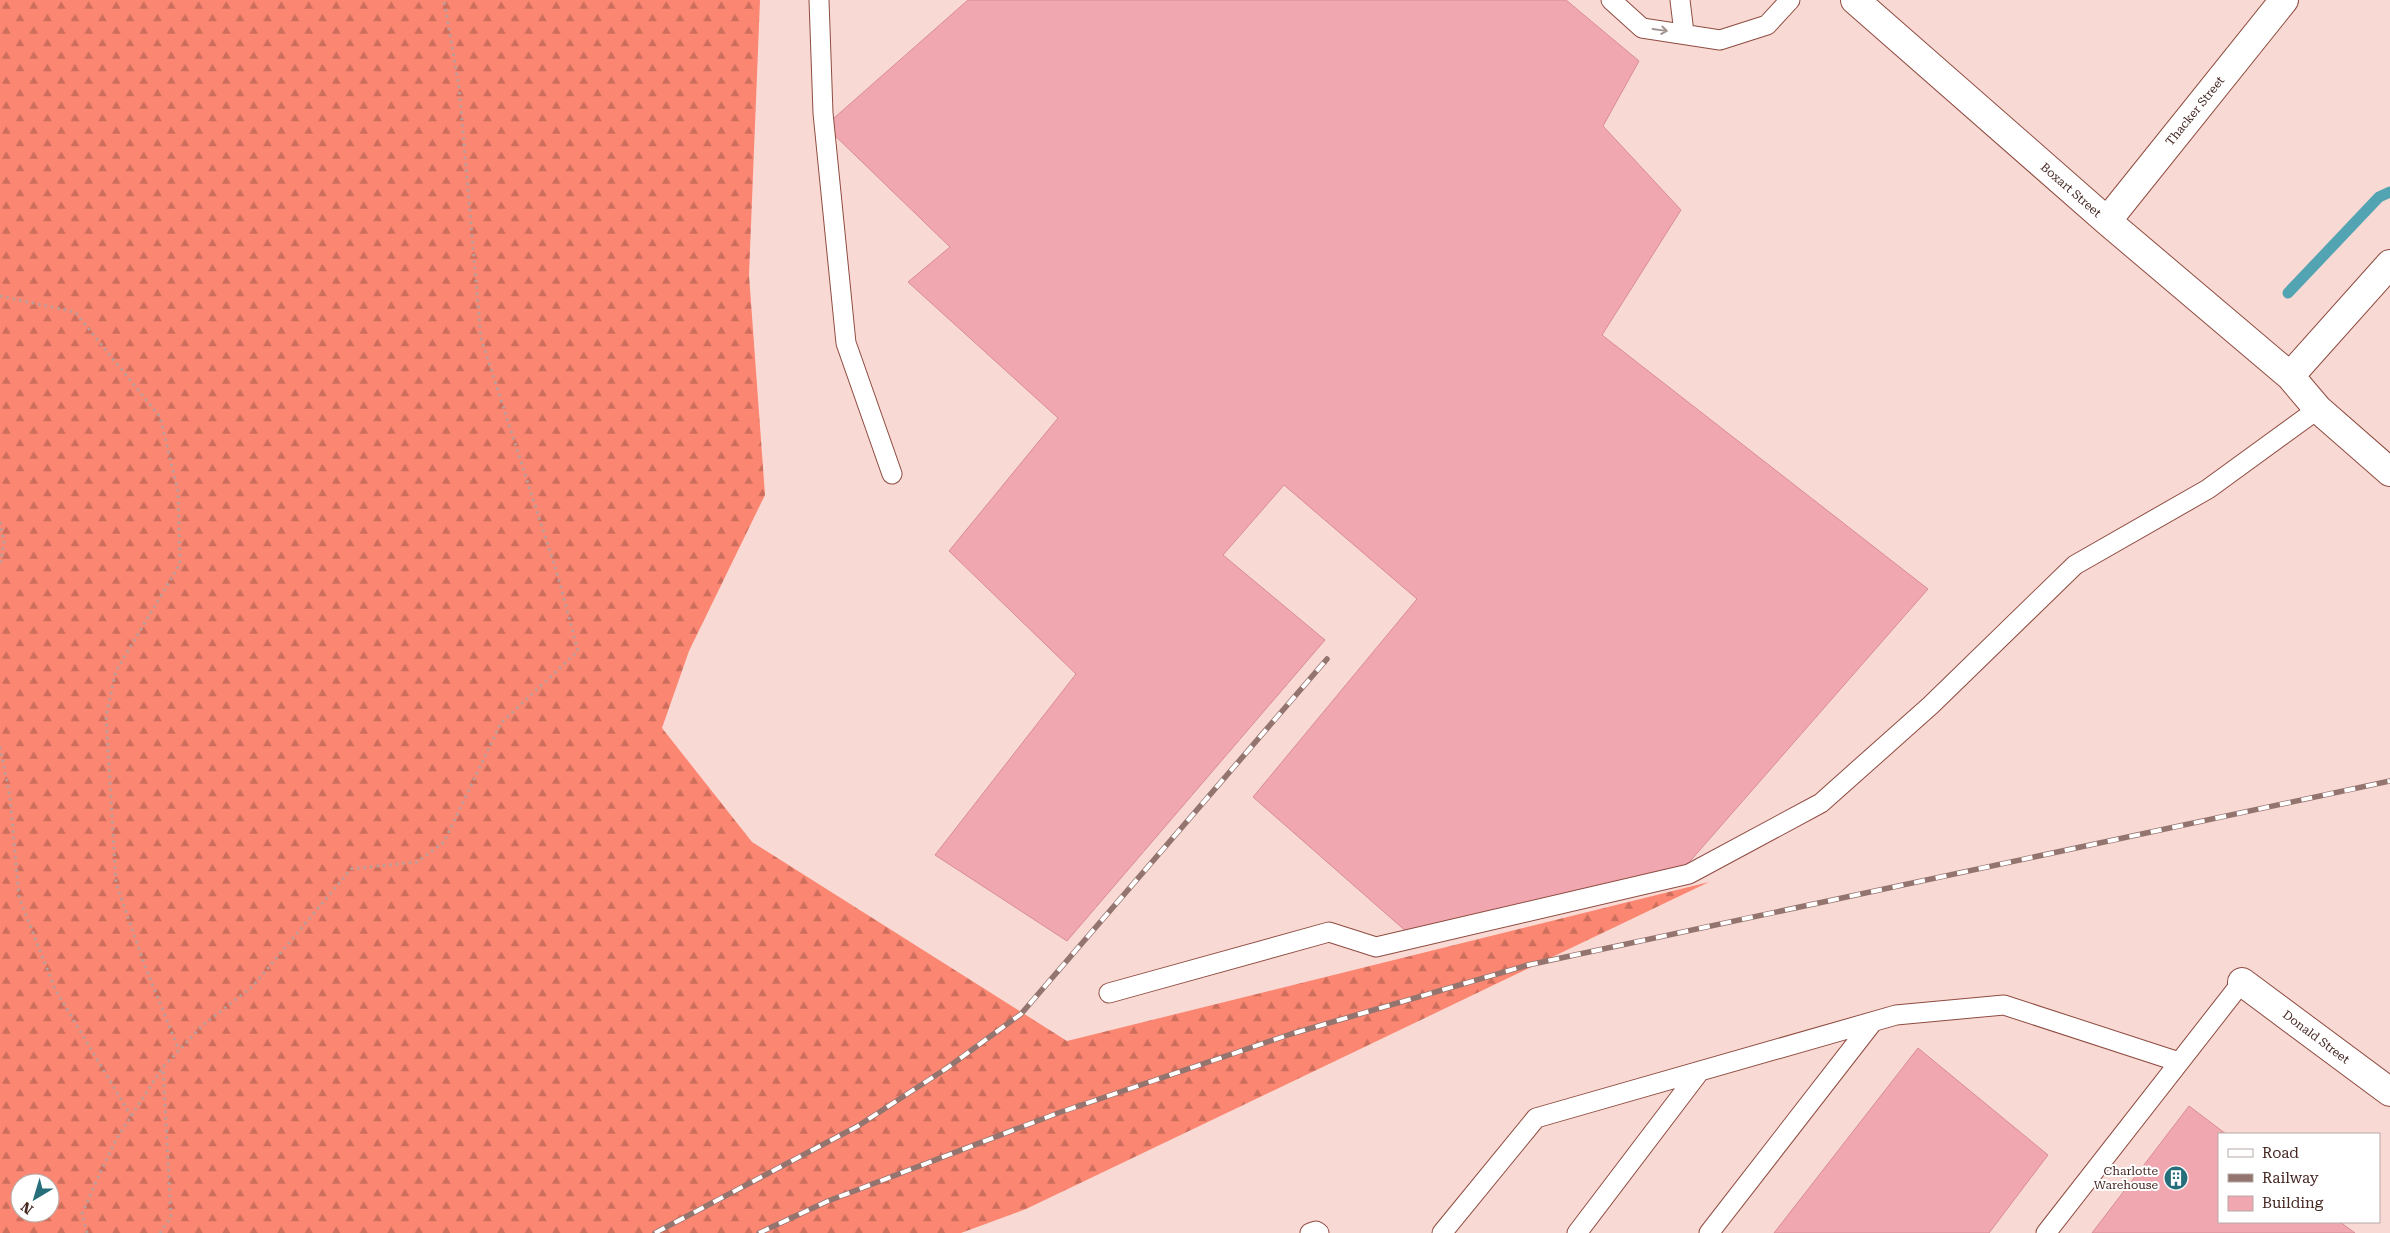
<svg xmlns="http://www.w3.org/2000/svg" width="2390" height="1233" font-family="'Roboto Serif',serif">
<defs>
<pattern id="forest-firs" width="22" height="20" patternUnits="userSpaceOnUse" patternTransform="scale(1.25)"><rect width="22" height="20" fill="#fb8672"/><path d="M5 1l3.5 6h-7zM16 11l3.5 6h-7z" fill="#cd6e5d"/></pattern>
</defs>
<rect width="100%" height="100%" fill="#f9d9d3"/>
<!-- forest -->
<path fill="url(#forest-firs)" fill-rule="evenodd" d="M0,0H760L749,275L765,495L689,651L662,728L752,842L1067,1041L1709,882L1026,1209L961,1233H0ZM20,1183H50V1213H20Z"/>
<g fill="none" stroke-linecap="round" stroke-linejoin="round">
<!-- stream -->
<path stroke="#52a4b3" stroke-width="11" d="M2288,293L2379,197L2390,192"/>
</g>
<!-- building -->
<path fill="#f1a7b0" stroke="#d78c96" d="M968,0H1566L1639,61L1603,126L1681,210L1602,335L1928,589L1685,867L1408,933L1253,797L1417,599L1284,485L1223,555L1325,640L1067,941L935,855L1076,674L949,551L1058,418L908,282L950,247L825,126Z
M1918,1048L2048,1155L1989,1233H1774Z
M2189,1106L2226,1134H2219V1222H2340L2355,1233H2092Z"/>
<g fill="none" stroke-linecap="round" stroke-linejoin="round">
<defs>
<path id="lane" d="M819,0L823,113L846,343L892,474
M1611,0L1642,28L1720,40L1767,25L1790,0
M1680,0L1684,33
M1109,993L1329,932L1376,947L1689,874L1821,803L1931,705L2075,565L2208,489L2318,409
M1310,1233L1316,1231L1319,1233
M1442,1233L1536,1118L1896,1015L2004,1005L2179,1062
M1577,1233L1700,1071
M1709,1233L1872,1023
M2046,1233L2242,982"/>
<path id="street" d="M1855,0L2107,221L2290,376L2318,409L2390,472
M2107,221L2284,0
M2290,376L2390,264
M2242,982L2390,1092"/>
</defs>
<!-- lane casing -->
<use href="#lane" stroke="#8e4c41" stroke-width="21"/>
<!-- street casing -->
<use href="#street" stroke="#8e4c41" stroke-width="30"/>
<!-- path -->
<path stroke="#bc9d97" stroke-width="3" stroke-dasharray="2.5 4" stroke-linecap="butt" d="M0,296L75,312L160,417L178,491L180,564L116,671L106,716L116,883L145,966L179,1050
M0,522L4,542L0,567
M0,747L10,797L19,897L55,989L131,1116
M87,1233L82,1214L100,1173L117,1138L163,1067L203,1025L253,986L351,869L417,862L444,842L501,723L578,651L557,573L481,338L459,87L444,0
M160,1233L171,1217L163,1067"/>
<!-- lane -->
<use href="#lane" stroke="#fff" stroke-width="19"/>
<!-- street -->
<use href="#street" stroke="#fff" stroke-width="28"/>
<defs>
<path id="rail" d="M655,1233L858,1126L947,1068L1021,1014L1327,659
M759,1233L828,1201L1058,1113L1291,1034L1528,965L2390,781"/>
</defs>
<!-- rail casing -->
<use href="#rail" stroke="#93746f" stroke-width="5.5"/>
<!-- rail -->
<use href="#rail" stroke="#fff" stroke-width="4" stroke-dasharray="11" stroke-linecap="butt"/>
</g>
<!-- one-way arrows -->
<defs><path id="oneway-shaft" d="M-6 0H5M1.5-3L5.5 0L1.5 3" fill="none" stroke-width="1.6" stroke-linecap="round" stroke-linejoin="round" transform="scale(1.25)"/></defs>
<use stroke="#a29390" href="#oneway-shaft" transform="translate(1660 30) rotate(8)"/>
<!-- icons -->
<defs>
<symbol id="building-disc" viewBox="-11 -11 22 22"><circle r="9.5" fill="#266e7a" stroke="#fff"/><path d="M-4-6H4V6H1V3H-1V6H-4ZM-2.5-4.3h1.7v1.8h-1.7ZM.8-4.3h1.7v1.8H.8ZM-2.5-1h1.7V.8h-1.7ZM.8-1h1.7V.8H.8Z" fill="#fff"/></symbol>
</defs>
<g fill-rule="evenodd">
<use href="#building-disc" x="2162" y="1164" width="28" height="28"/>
</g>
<g text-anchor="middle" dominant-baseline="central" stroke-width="4" stroke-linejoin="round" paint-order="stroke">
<!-- street labels -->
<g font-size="12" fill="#452722" stroke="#fff">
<text transform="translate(2195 111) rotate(-51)">Thacker Street</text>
<text transform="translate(2071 190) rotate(41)">Boxart Street</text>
<text transform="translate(2316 1037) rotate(37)">Donald Street</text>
</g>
<!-- poi labels -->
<g font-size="12" fill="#452722" stroke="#fff" text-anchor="end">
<text x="2158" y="1171">Charlotte<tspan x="2158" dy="14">Warehouse</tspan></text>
</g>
</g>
<!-- legend -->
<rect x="2218" y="1133" width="162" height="90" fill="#ffffff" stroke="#b5a9a7"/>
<rect x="2228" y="1149" width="25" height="8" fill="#ffffff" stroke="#b5a9a7"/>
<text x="2262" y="1158" font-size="15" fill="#452722">Road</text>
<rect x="2228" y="1174" width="25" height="8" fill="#93746f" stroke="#b5a9a7"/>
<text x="2262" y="1183" font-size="15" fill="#452722">Railway</text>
<rect x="2228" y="1196" width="25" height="15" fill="#f1a7b0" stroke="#b5a9a7"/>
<text x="2262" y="1208" font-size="15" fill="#452722">Building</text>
<!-- north arrow -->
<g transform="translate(35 1198) rotate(218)"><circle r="24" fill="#ffffff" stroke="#b5a9a7"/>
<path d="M0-4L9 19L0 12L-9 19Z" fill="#266e7a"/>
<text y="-8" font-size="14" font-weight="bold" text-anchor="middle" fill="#452722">N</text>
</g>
</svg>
